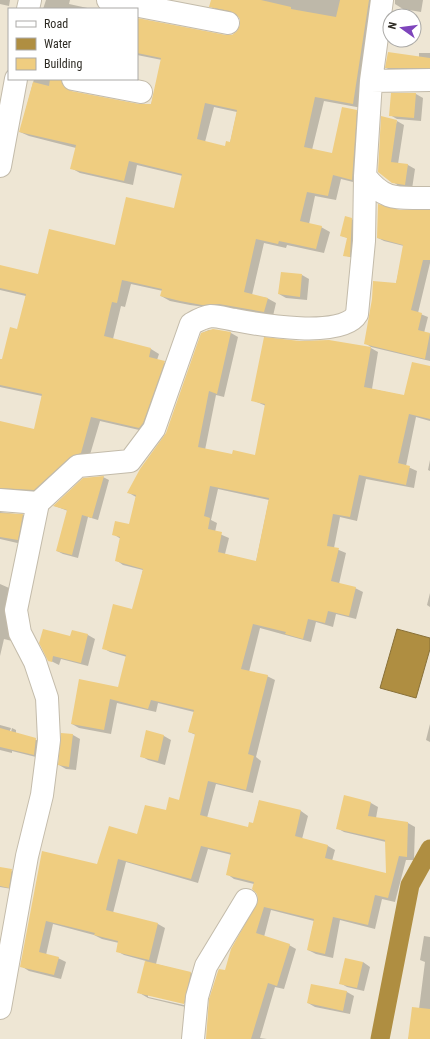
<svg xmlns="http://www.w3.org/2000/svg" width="430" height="1039" font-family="'Roboto Condensed',sans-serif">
<rect width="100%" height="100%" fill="#eee6d4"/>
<!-- water -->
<path fill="#af8e41" stroke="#887038" d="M397,629L430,638V649L416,698L380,688Z"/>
<!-- shadow -->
<path fill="#0003" fill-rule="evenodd" d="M0,0H10L9,6L0,4Z
M46,0H70L69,4L92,9H43Z
M212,0H380L362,108L324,101L312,150L332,154L356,111L365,116L361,184L341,179L336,200L315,196L309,224L321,227L330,232L324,253L287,245L286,248L264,243L252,295L267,298L276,303L273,316L190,305L170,301L161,296L163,291L131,284L125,307L121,306L113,339L151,349L159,354L157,360L173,366L148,432L100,421L89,458L42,494L0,496V422L35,430L42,396L0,387V360H3L18,330L26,296L0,290V266L39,275L116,246L175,209L183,176L137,165L133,185L80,173L71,168L76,148L29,136L20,132L34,79H70L69,89L72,92L139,105H151L162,60L137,55V32L226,36H232L238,32L241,25L239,16L219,11L210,6ZM214,107L237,112L230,143L226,147L205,142Z
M395,0H423L421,12L403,9L395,4Z
M419,53H430V72H395L386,68L419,58Z
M392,94H416L423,98L421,121L397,119L390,115Z
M397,121L404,125L398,164L408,165L415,169L412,189L400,187L379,171Z
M401,211L430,212V263L418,313L428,317L424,333L430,334V361L371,347L365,343L396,284L404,246L384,241L378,238Z
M351,219L355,221L353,258L344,255L348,238L342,236Z
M302,275L309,279L307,300L286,298L279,294Z
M209,330L231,333L238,337L224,397L216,395L205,450L233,455L256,456L266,406L252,400L371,348L378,352L372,389L405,396L430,367V421L416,417L406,466L417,471L414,488L366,479L357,521L340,517L334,548L346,553L339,584L355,588L363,592L356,619L336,614L333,627L316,622L311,642L260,628L249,672L267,676L275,680L256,757L261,761L253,793L216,784L207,818L249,828L254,824L259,801L301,811L308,816L302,839L328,846L335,850L332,861L387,874L386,842L344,832L337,828L345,796L371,803L378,807L376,818L408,823L415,827L414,860H406L395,902L382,899L375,929L340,920L333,958L316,954L308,950L314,921L271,910L264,937L289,945L296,949L284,989L275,987L260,1038L267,1039H207L225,972L260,901L254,884L234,879L227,874L232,855L208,849L198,883L126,862L113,913L158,924L165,928L156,964L191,973L201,979L194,1009L148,998L138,992L146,961L124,955L117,951L119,943L102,939L94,935L53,924L46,955L58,958L66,962L61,979L29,971L21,966L43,852L98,866L138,836L180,801L196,735L189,732L194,712L158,703L156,712L117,703L111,734L79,728L72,724L119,688L127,657L110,652L103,648L133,611L143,570L123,565L116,560L121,539L113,534L130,525L136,497L129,493L167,434L202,333ZM218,489L269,500L256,562L225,554L229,538L215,532L217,523L211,520ZM148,994L189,1004L188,1006L148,997Z
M430,460V471L428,470Z
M103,477L109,480L98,520L88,517L78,558L63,554L57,551L68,511L55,506Z
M0,512L23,515L31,520L26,545L0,539Z
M0,584L16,591L12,641L4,639L0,656Z
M430,593V607L427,605Z
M72,631L88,635L95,639L88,666L61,659L59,665L49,660L71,637Z
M430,724V742L426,740Z
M0,725L11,728L8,736H10L12,728L16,730V733L42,742L40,758L12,751V753L0,750Z
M147,731L164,736L171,740L165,765L148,760L141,756Z
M62,734L73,735L80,739L76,770L66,769L59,765Z
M0,869L15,872L12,889L0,887Z
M424,936L430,937V1039H408L419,1009L425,962L420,960Z
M363,962L370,967L364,991L347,987L340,983Z
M312,985L347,992L354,996L350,1014L315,1007L308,1003Z"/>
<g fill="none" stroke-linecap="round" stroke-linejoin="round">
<!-- canal -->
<path stroke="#af8e41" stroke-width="19" d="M380,1039L410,885L430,849"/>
</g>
<!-- building -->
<path fill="#efcd80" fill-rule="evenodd" d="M211,0H261L291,7V9L336,17L340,0H369L353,104L315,97L304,147L332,153L342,107L357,110L352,180L333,175L328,196L307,192L300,221L322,226L316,249L279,241L278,244L256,239L244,292L268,298L264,312L219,304L202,305L180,301L160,296L162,289L122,280L117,303L112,302L104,336L151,348L149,357L165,361L143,423L139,428L91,417L81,453L70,457L34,490L0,488V421L34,429L42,394L0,385V359H2L10,327L17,329L26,294L0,288V265L38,274L49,229L115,245L126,197L174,208L182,174L129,161L124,181L70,169L76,145L19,132L33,82L49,86L50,79H61L65,88L71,91L139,104H151L161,58L137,53V18L226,35H232L237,31L240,25V19L236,14L230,11L209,7ZM205,103L237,110L230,142L226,141L225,146L197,139Z
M388,52L430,58V68H385Z
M391,93H416L414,118L389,116Z
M381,116L397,120L391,162L408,164L405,185L392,183L378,172Z
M378,204L400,210H430V260H423L411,310L422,313L418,330L430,333L425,359L364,344L372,299L373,281L396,283L403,245L377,238Z
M345,216L352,218L350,257L343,256L347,238L340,236Z
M281,272L302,274L300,297L278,294Z
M213,329L231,332L217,394L209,391L198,447L232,454L233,450L255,455L265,404L251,401L264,337L300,341L329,340L371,347L364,387L404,395L412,362L430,366V419L409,414L398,463L410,466L406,485L359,475L350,517L333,514L327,546L339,548L331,581L356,587L349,616L328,611L325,623L308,619L303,639L285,634L286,632L253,624L241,669L268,675L248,754L254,756L246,790L208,781L200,815L248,827L249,822L253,823L259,800L301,810L295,836L328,845L325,858L386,873L385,840L336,829L344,795L371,802L368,816L408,822L407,857L399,856L388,898L375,895L368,925L333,917L325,954L307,950L314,919L264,907L256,933L290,944L277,986L268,983L251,1039H206L209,999L218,971L219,969L225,970L231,949L258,901L257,894L252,889L254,882L226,875L231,853L201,846L191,879L118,859L106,910L158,923L149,960L116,952L118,941L94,935L95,933L46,921L39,952L59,957L54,975L20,967L42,851L97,864L109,826L137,834L145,805L166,810L169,797L179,800L195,734L188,732L194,710L151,700L148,709L110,699L104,730L71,724L79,679L118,687L126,655L102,649L113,604L132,609L143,569L115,561L120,537L112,535L115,521L129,524L136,495L127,493L140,469L166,433L201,333ZM210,486L269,498L256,561L218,552L222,532L208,529L210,518L204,516Z
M104,476L92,518L82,515L72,555L56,551L67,510L53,506L83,478Z
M0,513L23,514L18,540L0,537Z
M43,629L70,636L72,630L88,634L81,663L53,656L52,662L48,661L39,643Z
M0,728L36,738L34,755L0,747Z
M146,730L164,735L158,761L140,757Z
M61,733L73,734L69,767L58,765Z
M0,867L12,869L9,888L0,886Z
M345,958L363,962L357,988L339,984Z
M145,961L191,972L184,1004L137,993Z
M311,984L347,991L343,1011L307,1003Z
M412,1007L430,1009V1039H408Z"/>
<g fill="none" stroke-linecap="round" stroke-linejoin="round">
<defs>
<path id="street" d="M108,0L228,23
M382,0L371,81L365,176C386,203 399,197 430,198
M28,9L30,0
M73,79L141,92
M371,81L430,80
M0,166L16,79
M0,500L38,503L16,610L20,633L35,662L47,698L49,740L42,795L27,856L0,1008
M38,503L78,466L130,461L154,429L191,324C198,320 203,317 211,316C219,316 228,319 235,320C260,325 343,339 357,314L364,241L365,176
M193,1039L197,997L206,966L246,900"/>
</defs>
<!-- street casing -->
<use href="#street" stroke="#c3bbaa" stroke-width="24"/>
<!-- street -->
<use href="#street" stroke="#fff" stroke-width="22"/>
</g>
<!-- legend -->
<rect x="8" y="8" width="130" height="72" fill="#ffffff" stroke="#abaaa7"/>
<rect x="16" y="21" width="20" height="6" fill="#ffffff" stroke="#abaaa7"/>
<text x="44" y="28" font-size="12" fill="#2e2b24">Road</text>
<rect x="16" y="38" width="20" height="12" fill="#af8e41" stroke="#abaaa7"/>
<text x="44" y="48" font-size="12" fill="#2e2b24">Water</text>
<rect x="16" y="58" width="20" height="12" fill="#efcd80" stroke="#abaaa7"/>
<text x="44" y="68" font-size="12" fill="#2e2b24">Building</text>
<!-- north arrow -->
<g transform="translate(402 28) rotate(284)"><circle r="19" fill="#ffffff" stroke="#abaaa7"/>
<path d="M0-3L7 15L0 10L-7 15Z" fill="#7e45bc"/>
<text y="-6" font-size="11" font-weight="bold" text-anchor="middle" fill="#2e2b24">N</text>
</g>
</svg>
